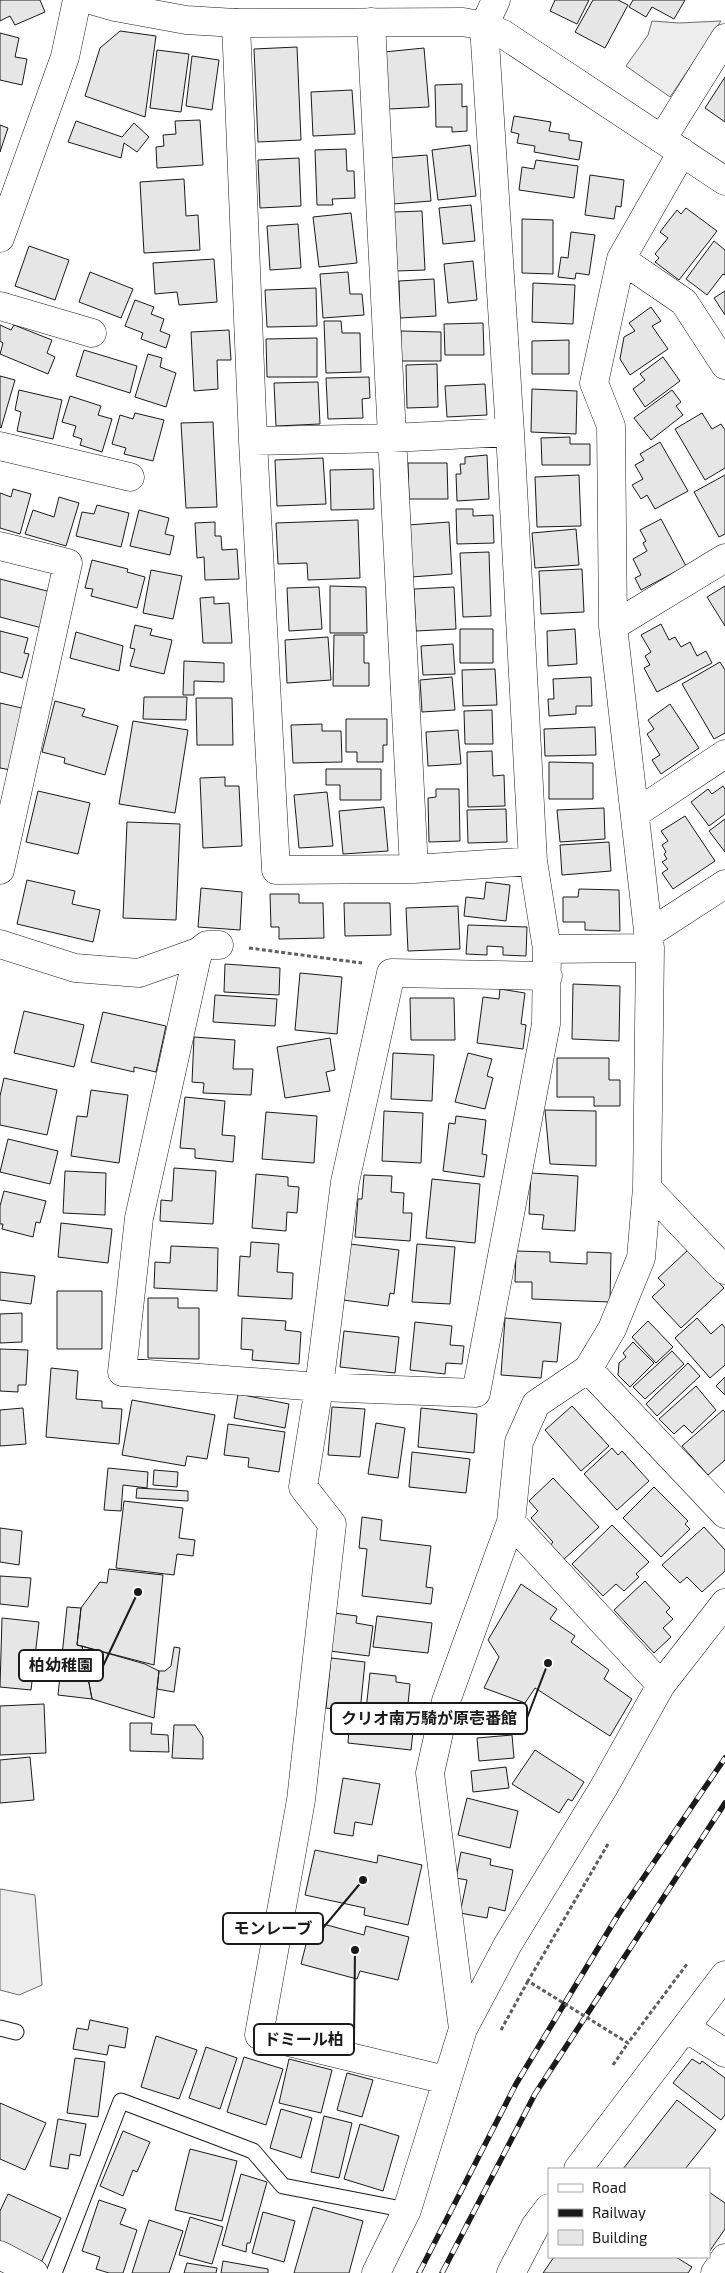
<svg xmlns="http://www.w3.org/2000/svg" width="725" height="2273" font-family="'Exo 2','Noto Sans JP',sans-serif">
<rect width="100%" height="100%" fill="#fff"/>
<!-- parking -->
<path fill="#ededed" stroke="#6a6a6a" d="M652,21L679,23L721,21L670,97L626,66L648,35Z
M0,1889L35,1895L42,1985L19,1995L0,1990Z"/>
<!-- building -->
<path fill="#e6e6e6" stroke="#1a1a1a" d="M0,0H40L45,12L15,25L10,16L0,21Z
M555,0H589L577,24L550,11Z
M593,0H618L628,5L605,48L575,32Z
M633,0H685L674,19L652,7L646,17L629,7Z
M120,31L156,36L145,117L85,96L100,48Z
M0,33L19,38L15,57L27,59L22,85L0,80Z
M297,47L301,140L258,142L254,49Z
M424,48L429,107L389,109L384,52Z
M157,50L189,54L181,112L150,108Z
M192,56L219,60L212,110L186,106Z
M725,77V122L705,108Z
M462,84V107L467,106V131L452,132V127H436L435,85Z
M352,90L355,134L313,136L311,92Z
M514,116L551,122L549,131L569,134V140L582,142L579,160L534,152L535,146L517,143L519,134L511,132Z
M200,120L203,165L157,168L156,147L164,146L163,135L176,134L175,121Z
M76,121L122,137L134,123L149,137L137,152L124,143L121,158L68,142Z
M0,125L8,128L0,152Z
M470,145L476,196L438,200L432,150Z
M346,149L347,171H354L355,198L332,199L333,205H317L315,150Z
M427,155L431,201L393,204L389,158Z
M299,158L301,206L260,208L258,160Z
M536,160L578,166L574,198L519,190L522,167L534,169Z
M590,175L624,180L621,207L616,206L614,219L585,215Z
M184,179L186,216L198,215L200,250L144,253L140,182Z
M471,205L475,241L443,244L439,208Z
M686,208L717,231L679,280L655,262L659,258L655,254L668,238L660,232L677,210L681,214Z
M422,211L425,270L397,271L394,212Z
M351,213L357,263L319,267L313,217Z
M522,219L553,220V274L522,273Z
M298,224L301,268L270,270L267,226Z
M571,232L595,235L589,275L576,273L575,279L558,277L561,257L568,258Z
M714,241L725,250V275L723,274L707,295L686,279Z
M29,246L69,260L55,300L15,286Z
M214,259L217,302L179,305L177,292L155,294L153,263Z
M473,261L477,300L448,303L444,264Z
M90,272L133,289L121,318L79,302Z
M348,272L350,294H362L364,315L323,318L320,274Z
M434,279L436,316L400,318L399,281Z
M533,283L575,285L573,324L532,322Z
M316,288L317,326L267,327L265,290Z
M725,291V315L714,298Z
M135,300L154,307L151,314L164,319L160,331L170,335L166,348L141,339L143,333L125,326Z
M651,307L661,321L652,326L668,349L630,375L620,359L624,337L635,331L629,323Z
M324,321H341L342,333H360L361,372L326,373Z
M483,323L484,355H445L444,324Z
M0,325L11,330L14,325L52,340L47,353L55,357L48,374L0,354L3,343L0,341Z
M229,330L231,360H217L218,389L194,391L191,332Z
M401,331L441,332V361H400Z
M317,338V377H267L266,339Z
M569,340V374H532V341Z
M84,350L137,366L130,393L76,376Z
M148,354L162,358L160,367L176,373L166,407L135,397Z
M663,357L680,381L645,407L633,389L645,380L640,374Z
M437,364L438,407L407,408L406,365Z
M0,376L15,380L1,428L0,427Z
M369,377L370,398L362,399L363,418L328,419L326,378Z
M318,382L320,424L276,426L274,383Z
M485,384L487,415L447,417L445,386Z
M532,389L577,391L576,434L531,432Z
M19,390L62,400L53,439L17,431L21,412L15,410Z
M672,390L681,402L676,406L683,415L651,440L634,418Z
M70,396L101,406L98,415L112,419L102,452L80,445L82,439L73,436L76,426L62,422Z
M135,413L164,420L153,461L124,454L126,448L112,444L120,415L133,419Z
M702,413L712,429L721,424L725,430V468L705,480L675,429Z
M213,422L217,507L186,508L181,423Z
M570,437V444H590V465H542L541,438Z
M660,442L688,491L655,509L647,495L641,499L632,485L643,479L635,465L644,460L640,454Z
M487,455L489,499L457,501L456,474H461L460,464H465V457Z
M323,458L326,504L277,506L275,460Z
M408,463H447L448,499H409Z
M373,469L374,509L331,510L330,470Z
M579,475L581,526L537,527L535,477Z
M725,475V534L719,537L694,492Z
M13,489L31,494L20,534L0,528V493L11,497Z
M59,497L79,503L66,546L25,534L33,510L54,517Z
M97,505L129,513L121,547L76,536L82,512L94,514Z
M456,509H473V516L493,515L494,543L457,544Z
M139,510L169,518L165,534L174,536L170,555L130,546Z
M661,519L686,566L641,590L635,578L641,575L633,559L647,551L643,543L646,541L640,530Z
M358,520L360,578L308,580L307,563L278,564L276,523Z
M215,522V536H221L222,550L237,549L239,579L205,580L204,557L197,558L195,523Z
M449,522L452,574L411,577L408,525Z
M576,529L579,565L535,568L532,533Z
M489,552L491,616L463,617L460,553Z
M92,560L128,569L127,572L145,577L137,608L91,596L93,589L85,588Z
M582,569L584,612L541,614L539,571Z
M151,570L182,576L173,619L143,613Z
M0,579L51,592L42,628L0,617Z
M330,586L366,587L367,633H330Z
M725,586V626L707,597Z
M319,587L322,629L289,631L287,588Z
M454,587L456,629L416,631L414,589Z
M214,597V604L229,603L232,643H203L200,598Z
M661,624L669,640L675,637L681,647L690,642L697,656L706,651L712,663L657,692L644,668L650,665L645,656L651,652L641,635Z
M135,625L152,629L150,635L172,640L164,674L130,666L135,649L130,648Z
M460,629H493V663H460Z
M575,629L577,664L548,666L547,631Z
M0,631L28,638L24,653L29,654L22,678L0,672Z
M76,632L123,646L119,671L70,658Z
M334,635H364V663H369V686H333Z
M328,637L331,680L287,683L285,640Z
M453,644L455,674L423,675L421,646Z
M184,661L224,663V682L194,681V695H183Z
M720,662L725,670V733L714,739L682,684Z
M495,669L497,705L463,706L462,670Z
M452,677L455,710L422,712L420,680Z
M591,677L592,706H576V714L549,716L548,699H554L553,679Z
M144,697H187L186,720L143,719Z
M196,698H232L233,745H197Z
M55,701L85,709L82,716L118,726L105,775L64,763L65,758L42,752Z
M0,703L26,709L11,770L0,768Z
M670,704L699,748L661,774L652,760L660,755L647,734L654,729L648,720Z
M492,710L493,744H465L464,711Z
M346,719H387V745H383V762H357V752H346Z
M133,721L188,730L175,813L119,804Z
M322,724V731H341L342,762L293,763L291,725Z
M595,727L596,755L545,756L544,729Z
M458,730L461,764L428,766L426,732Z
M492,751L493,776L504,775L505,806L468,807L467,752Z
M549,762L593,763V799H549Z
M326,769H381V800H340V785H326Z
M225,777V786H239L242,846L203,848L200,778Z
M723,786L725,789V814L709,826L691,802L708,789L712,794Z
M436,789H459L460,841L429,842L428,798L436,797Z
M38,791L90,803L78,854L26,842Z
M327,792L333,846L299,848L294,795Z
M384,807L388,851L343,854L339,811Z
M604,808L605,839L560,842L557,810Z
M506,809L507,842L468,843L467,810Z
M685,816L715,861L673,889L662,873L668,869L662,862L667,859L664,854L666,852L662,845L668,841L661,831Z
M725,819V852L709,831Z
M127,822L180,824L176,920L123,918Z
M609,842L611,871L562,875L560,845Z
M27,880L75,891L72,904L100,910L93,942L17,924Z
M486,882L510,885L506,921L464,916L466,897L484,899Z
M201,888L242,892L240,930L198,927Z
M579,889L619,890L620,931L585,930V922H563V897H578Z
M270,894H299V903H323L324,938L279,939V927H271Z
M344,903H390L391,935L345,936Z
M458,906L460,949L408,951L406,908Z
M468,925L527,927L526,956L503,955V947L487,946V955L466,954Z
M225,964L280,968L279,995L224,992Z
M300,973L342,977L337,1034L295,1030Z
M573,984L620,986L619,1041L572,1039Z
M500,989L525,993L521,1024L526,1025L523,1049L477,1043L483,997L499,999Z
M215,995L277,999L275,1026L213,1022Z
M410,998H454L455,1040H411Z
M24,1011L84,1025L74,1067L14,1053Z
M103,1012L166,1026L156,1072L134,1067V1072L91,1062Z
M194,1037L235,1040L233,1069H253L251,1095L203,1093L204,1083L192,1082Z
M330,1038L335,1070L326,1072L330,1091L285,1098L277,1047Z
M393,1053L434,1055L432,1101L391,1099Z
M468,1053L492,1059L487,1076L493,1078L485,1109L455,1102Z
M557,1058H609V1080H620V1106H594V1097H557Z
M4,1078L57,1090L47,1135L0,1125V1096Z
M91,1090L128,1095L119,1163L71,1156L77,1116L87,1117Z
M185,1097L225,1101L222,1135L235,1136L233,1162L195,1158V1149L180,1148Z
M545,1110L596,1111V1166L550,1164Z
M384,1111L423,1113L421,1163L382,1161Z
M266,1112L317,1116L314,1163L262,1159Z
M456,1116L486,1120L482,1154L487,1155L484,1177L443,1171L449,1123L455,1124Z
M8,1139L58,1151L50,1184L0,1172Z
M174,1168L216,1171L213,1224L160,1221L161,1200L172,1201Z
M65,1171L106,1173L105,1215L63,1213Z
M531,1173L578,1176L575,1231L542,1229L544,1215L529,1214Z
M256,1174L288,1177V1186L299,1187L297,1213L287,1212L286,1231L252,1228Z
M364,1175L392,1176L391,1192L404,1193L403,1213H412L410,1241L355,1237L358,1199H362Z
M432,1179L480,1184L475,1243L426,1238Z
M4,1191L46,1201L40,1223L36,1222L33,1237L2,1229L3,1224H0V1206Z
M61,1223L112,1229L108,1263L58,1257Z
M251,1242L279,1244L277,1272L293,1273L292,1299L238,1296L240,1256L250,1257Z
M350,1244L399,1250L394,1294L390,1293L388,1306L343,1300Z
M417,1244L455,1247L450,1304L412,1302Z
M171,1246L218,1248L217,1291L154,1288L155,1262L170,1263Z
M688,1250L724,1288L681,1328L652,1297L665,1285L658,1278Z
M516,1251L550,1252V1262L587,1264V1252L611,1253L610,1302L532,1299V1282H515Z
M0,1272L35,1276L31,1304L0,1300Z
M57,1291H102V1349H57Z
M148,1298H178V1308H199V1359L148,1358Z
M22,1313V1342L0,1343V1314Z
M242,1318L286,1321L285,1330L301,1332L299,1364L252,1360L253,1350L241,1349Z
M505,1318L561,1323L557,1362L543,1361L541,1378L501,1375Z
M697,1318L711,1334L722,1324L725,1328V1365L710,1378L675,1338Z
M648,1321L673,1347L656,1363L632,1337Z
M415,1322L452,1326L450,1345L464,1346L462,1364L446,1363L445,1374L410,1370Z
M344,1331L399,1337L395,1373L340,1367Z
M633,1342L654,1363L630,1387L618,1375L619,1363L626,1357L623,1353Z
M0,1349L28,1350L26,1385H18V1392L0,1391Z
M672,1351L684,1364L645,1399L633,1387Z
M688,1363L700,1376L657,1416L646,1404Z
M51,1368L78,1371L76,1399L102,1401V1408L122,1409L119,1444L46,1437Z
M725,1377V1395L716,1386Z
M696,1386L716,1410L692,1433L684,1425L674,1434L659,1419Z
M238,1394L289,1404L285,1428L234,1418Z
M132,1400L215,1415L207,1459L187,1456L185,1466L122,1455Z
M572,1406L609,1446L581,1471L545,1430Z
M332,1407L365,1409L360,1457L328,1455Z
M23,1408L26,1444L0,1446V1410Z
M421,1408L477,1414L474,1453L418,1447Z
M723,1410L725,1412V1460L708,1475L682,1446Z
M376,1423L405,1428L398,1478L368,1474Z
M228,1424L285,1432L279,1472L248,1467L249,1458L224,1455Z
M612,1448L618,1455L622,1451L649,1481L617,1510L584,1474Z
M412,1452L470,1459L466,1493L409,1487Z
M108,1468L148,1472L147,1488L123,1485L121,1511L104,1510Z
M154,1470L178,1472L177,1487L153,1485Z
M553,1478L599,1527L563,1560L550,1546L553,1542L531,1518L538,1511L529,1501Z
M654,1487L688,1521L685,1524L690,1529L661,1557L623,1518Z
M137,1488L188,1491V1501L136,1498Z
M124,1501L183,1508L179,1538L195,1540L193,1556L177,1554L174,1575L116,1568Z
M362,1517L382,1520L380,1540L431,1546L426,1587L433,1588L431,1604L362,1596L367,1549L359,1548Z
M612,1525L649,1562L636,1574L639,1577L624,1591L616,1584L603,1596L572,1564Z
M704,1527L725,1550V1571L702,1592L687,1577L680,1583L662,1565Z
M0,1528L22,1531L19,1565L0,1562Z
M109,1569L163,1575L154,1665L77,1645L81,1608L100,1582L107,1583Z
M0,1576L31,1578L28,1607L0,1604Z
M645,1581L670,1608L666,1612L673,1619L663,1628L671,1637L654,1653L614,1610Z
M521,1584L557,1609L550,1619L575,1636L571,1642L609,1670L604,1679L632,1699L610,1736L535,1688L525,1703L484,1688L499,1657L488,1640Z
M67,1607L81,1608L77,1645L82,1646L92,1699L58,1695Z
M334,1613L357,1616L356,1623L373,1626L369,1656L330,1651Z
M377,1616L432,1623L428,1653L373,1647Z
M2,1618L39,1622L31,1690L0,1687Z
M82,1646L145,1664L159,1671L154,1718L92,1699Z
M174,1647L180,1648L174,1692L157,1689L159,1671H165L171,1666Z
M331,1658L365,1662L360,1712L326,1708Z
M370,1673L396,1676V1682L410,1684L407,1714L366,1710Z
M44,1704L46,1753L0,1755V1706Z
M350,1717L414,1723L411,1750L348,1743Z
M130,1723H152L151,1734L168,1735L169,1752L130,1751Z
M174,1725H195L203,1737V1759L172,1758Z
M512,1735L514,1758L479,1761L477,1738Z
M535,1750L584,1782L572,1801L568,1799L559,1813L512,1784Z
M30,1757L34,1800L0,1803V1760Z
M506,1767L509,1788L473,1792L471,1771Z
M343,1778L380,1784L372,1825L355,1822L353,1836L334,1833Z
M467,1798L518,1811L510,1848L458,1835Z
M315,1850L377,1863L378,1855L422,1865L408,1925L364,1915L365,1908L305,1895Z
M461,1852L491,1859L490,1865L513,1870L505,1911L489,1907L487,1918L460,1913L467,1880L456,1878Z
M312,1921L364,1935L366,1926L409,1937L398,1980L360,1971L357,1979L301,1964Z
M90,2020L128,2028L125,2048L109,2045L107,2055L73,2049L77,2028L88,2030Z
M156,2036L197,2050L179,2099L141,2087Z
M206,2047L237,2058L220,2109L189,2098Z
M244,2057L283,2069L266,2125L227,2112Z
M75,2058L105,2062L98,2117L67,2113Z
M289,2059L332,2070L321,2113L279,2103Z
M692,2059L700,2064L702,2061L725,2078V2115L721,2120L673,2083Z
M347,2073L373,2080L362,2117L337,2110Z
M677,2100L716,2130L685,2169H623Z
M0,2103L46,2123L25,2170L0,2159Z
M281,2109L312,2118L301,2158L270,2148Z
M324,2116L352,2123L339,2178L311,2172Z
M58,2119L86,2124L80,2156L70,2154L68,2169L50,2166Z
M360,2124L399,2136L383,2191L344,2179Z
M123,2131L150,2142L137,2172L133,2170L123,2196L100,2186Z
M190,2149L237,2161L222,2221L175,2210Z
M241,2174L267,2182L250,2243H247L246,2252L222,2245Z
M709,2192L725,2203V2229L709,2252Z
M8,2194L61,2218L41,2263L0,2245V2211Z
M99,2200L126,2209L120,2224L137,2230L123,2273H109L96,2269L100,2257L82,2251Z
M313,2207L363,2221L349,2273H294Z
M263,2212L295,2221L284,2262L252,2253Z
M190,2217L223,2227L212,2264L179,2255Z
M149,2220L183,2231L169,2273H132Z
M554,2257H676L692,2267L688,2273H543Z
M223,2261L268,2269V2273H221Z
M187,2263L217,2268L216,2273H184Z"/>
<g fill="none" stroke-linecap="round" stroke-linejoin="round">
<defs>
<path id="service" d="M0,2028L16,2032
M54,2273L121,2101L253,2151L283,2186L407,2210"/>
<path id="minor" d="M371,22L414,869
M236,23L253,441L276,870L414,869L533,861
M662,139L725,38
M621,259L684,302L725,365
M0,306L92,333
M253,441L391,438L510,432
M0,446L130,477
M0,546L68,563L0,870
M613,626L725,558
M636,813L725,754
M648,934L725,884
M0,944L75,968L139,973L198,952L207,945H219
M547,949L650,948
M198,952L139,1218L122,1372L319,1387L476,1393L546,1024L547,949L533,861L510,432L484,26L496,0
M647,1188L725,1270
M588,1369L725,1514
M511,1522L661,1685
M686,2028L725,2053
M463,2029L508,1944L604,1787L661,1685L725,1603
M446,2080L259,2035L301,1800L332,1524L303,1487L319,1387L345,1182L391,973L548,976
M578,2169L725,1975
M0,2255L34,2273
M376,2273L407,2210L463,2029L430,1773L446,1701L511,1522L519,1442L536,1404L588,1369L612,1329L641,1258L647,1188L650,948L613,626L611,426L594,383L621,259L682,152
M511,2273L536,2225L549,2208
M715,2273L725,2258"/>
<path id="tertiary" d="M91,0L115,7L186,20L236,23L463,22L484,26L503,34L725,181
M0,238L65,57L77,0"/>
</defs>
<!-- service casing -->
<use href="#service" stroke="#1a1a1a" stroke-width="17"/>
<!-- minor casing -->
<use href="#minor" stroke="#1a1a1a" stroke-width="29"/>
<!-- tertiary casing -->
<use href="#tertiary" stroke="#1a1a1a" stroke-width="29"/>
<!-- path -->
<path stroke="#5f5f5f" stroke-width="3" stroke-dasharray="4 2.5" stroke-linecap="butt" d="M249,948L362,963
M501,2030L528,1981
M613,2065L628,2043"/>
<!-- service -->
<use href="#service" stroke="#fff" stroke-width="15"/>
<!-- minor -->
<use href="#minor" stroke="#fff" stroke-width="28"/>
<!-- tertiary -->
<use href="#tertiary" stroke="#fff" stroke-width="28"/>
<defs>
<path id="rail" d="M419,2273L516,2084L618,1915L725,1758
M442,2273L535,2094L725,1803"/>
</defs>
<!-- rail casing -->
<use href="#rail" stroke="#1a1a1a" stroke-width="5.5"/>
<!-- rail -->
<use href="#rail" stroke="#fff" stroke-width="4" stroke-dasharray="11" stroke-linecap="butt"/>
<!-- path-bridge -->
<path stroke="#5f5f5f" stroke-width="3" stroke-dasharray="4 2.5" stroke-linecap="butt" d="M608,1844L528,1981L628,2043L687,1964"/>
</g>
<!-- callouts -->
<path fill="none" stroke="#1a1a1a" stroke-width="2" d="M138 1592L103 1666M548 1663L527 1718M363 1880L323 1928M355 1950L354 2040"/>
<g fill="#1a1a1a" stroke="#fff" stroke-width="2">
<circle cx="138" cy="1592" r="5"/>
<circle cx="548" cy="1663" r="5"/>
<circle cx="363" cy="1880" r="5"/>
<circle cx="355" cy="1950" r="5"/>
</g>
<g fill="#fff" stroke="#1a1a1a" stroke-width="2">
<rect x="19" y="1650" width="84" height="31" rx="5"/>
<rect x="331" y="1703" width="196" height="31" rx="5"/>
<rect x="223" y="1913" width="100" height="31" rx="5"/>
<rect x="254" y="2024" width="100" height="31" rx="5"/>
</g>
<g font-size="16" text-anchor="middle" font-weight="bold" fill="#1a1a1a">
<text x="61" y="1671">柏幼稚園</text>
<text x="429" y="1724">クリオ南万騎が原壱番館</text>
<text x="273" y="1934">モンレーブ</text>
<text x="304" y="2045">ドミール柏</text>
</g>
<!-- legend -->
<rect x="548" y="2168" width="162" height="90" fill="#ffffff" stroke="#a3a3a3"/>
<rect x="558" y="2184" width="25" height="8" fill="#ffffff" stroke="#a3a3a3"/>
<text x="592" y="2193" font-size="15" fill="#1a1a1a">Road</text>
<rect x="558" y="2209" width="25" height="8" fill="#1a1a1a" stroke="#a3a3a3"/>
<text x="592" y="2218" font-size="15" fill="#1a1a1a">Railway</text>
<rect x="558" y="2230" width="25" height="15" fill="#e6e6e6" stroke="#a3a3a3"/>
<text x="592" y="2243" font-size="15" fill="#1a1a1a">Building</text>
</svg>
